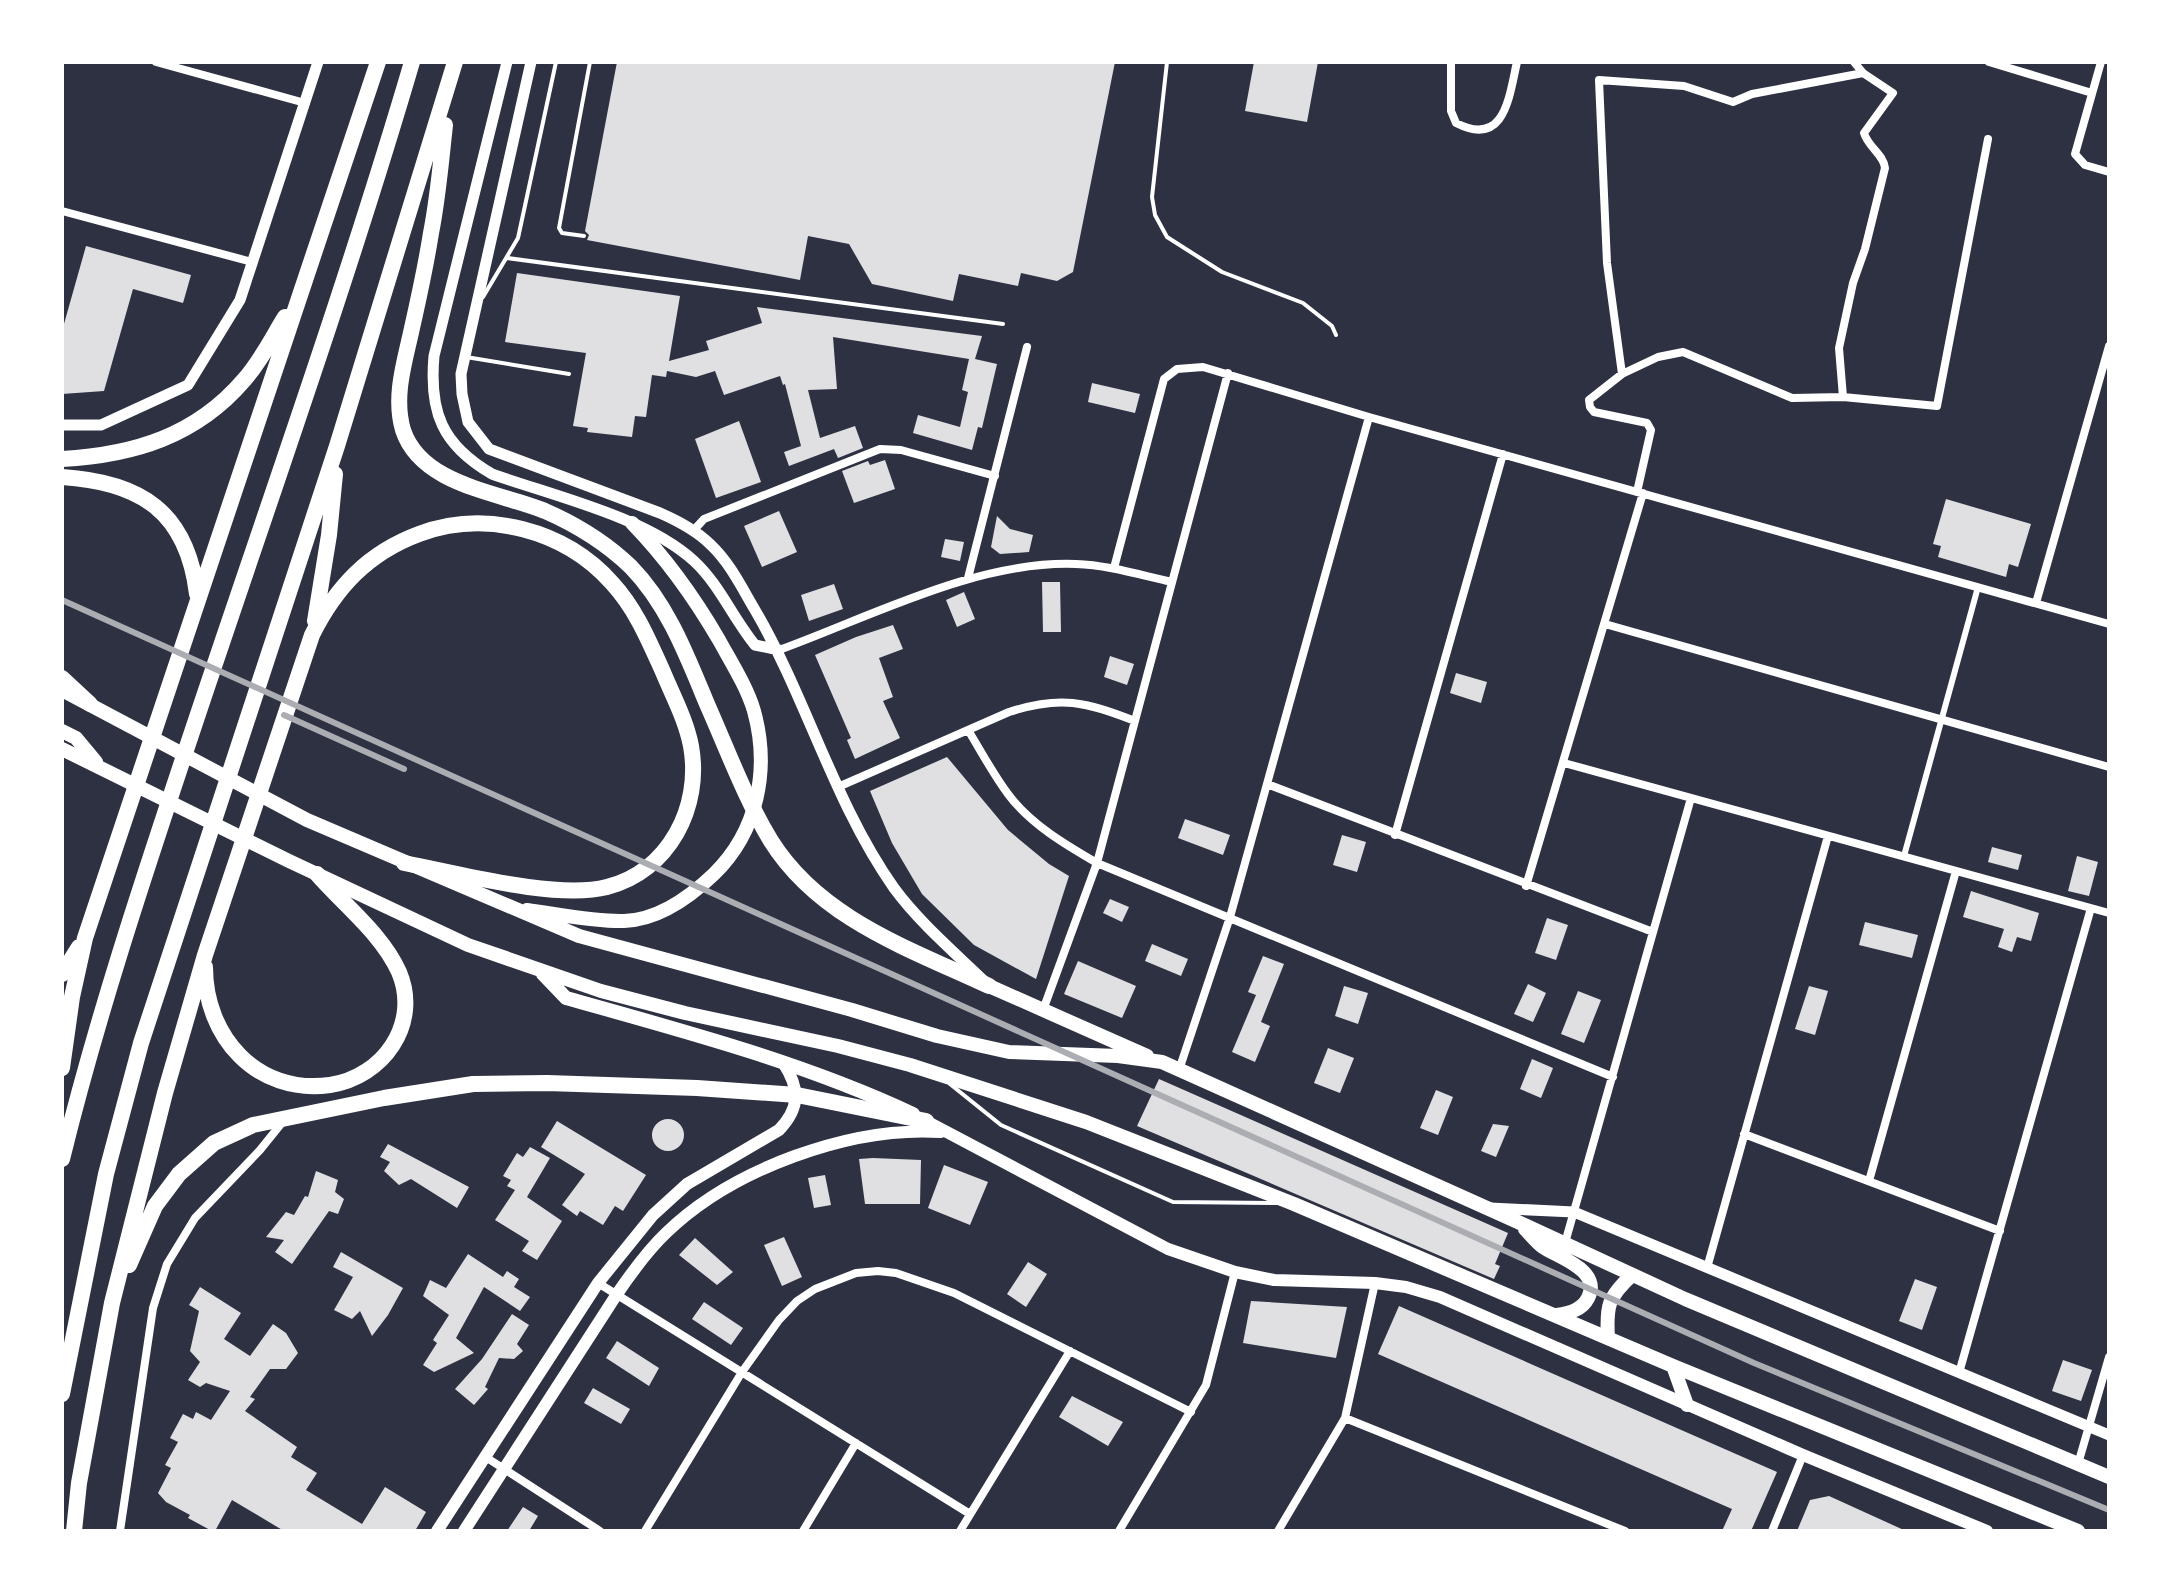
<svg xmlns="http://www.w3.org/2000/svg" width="2171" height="1593" font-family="'Varela Round',sans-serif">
<rect width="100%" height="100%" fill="#2d3142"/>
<!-- building -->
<path fill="#e0e0e3" d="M617,62H1115L1073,272L1057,281L1021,273L1018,286L959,274L953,301L872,284L849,244L808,236L800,280L587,240L589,235L585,231Z
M1254,62H1318L1307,122L1245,111Z
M86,246L191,275L183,303L133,289L104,391L62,394V331Z
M517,273L680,296L669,361L709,350L706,341L762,323L757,307L982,336L975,359L997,364L982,428L978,427L972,450L913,433L918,415L960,427L968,392L962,390L969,359L833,337L837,389L808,390L820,438L855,426L863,448L838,458L834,449L789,466L784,452L801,446L785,384L783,385L780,376L724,395L715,371L696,377L667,371L666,377L652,375L646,417L635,416L632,437L587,432L588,428L573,426L586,353L505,342Z
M1092,383L1140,394L1135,413L1088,402Z
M739,421L761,482L716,498L695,439Z
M885,460L895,489L854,503L842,471L868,461L870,465Z
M1946,499L2031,524L2018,567L2009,564L2006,577L1938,557L1941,546L1933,544Z
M779,511L797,552L762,567L744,526Z
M997,516L1010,529L1033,535L1029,552L1000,554L991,547Z
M945,539L964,542L960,561L941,557Z
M1042,582H1060L1061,632H1043Z
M834,584L843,609L809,621L801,595Z
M964,592L975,619L957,627L946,600Z
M893,625L903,649L879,658L893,697L883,701L900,738L855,759L847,740L851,738L815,655L856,637Z
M1110,656L1134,664L1127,685L1104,677Z
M1456,673L1487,682L1481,703L1450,693Z
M947,757L1008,830L1049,864L1069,876L1036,979L974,945L922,894L892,843L870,791Z
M1185,819L1230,835L1223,855L1178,838Z
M1342,835L1366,842L1357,872L1333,865Z
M1992,847L2022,855L2018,870L1988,862Z
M2077,856L2098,862L2089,896L2068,891Z
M1971,891L2039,913L2031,941L2017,937L2012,952L1998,947L2004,929L1963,917Z
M1110,899L1129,907L1122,922L1103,913Z
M1547,918L1568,925L1556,960L1535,953Z
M1865,922L1918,935L1912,958L1859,945Z
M1152,944L1188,959L1181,976L1145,961Z
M1263,956L1284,964L1261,1022L1270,1026L1255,1062L1232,1052L1256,995L1248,992Z
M1078,961L1136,986L1122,1018L1064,994Z
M1528,984L1546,993L1533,1022L1514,1014Z
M1344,986L1368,993L1358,1024L1335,1016Z
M1809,986L1828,991L1815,1035L1795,1029Z
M1578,991L1601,1000L1584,1043L1561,1034Z
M1328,1048L1354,1058L1340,1093L1314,1083Z
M1532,1059L1553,1068L1541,1098L1520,1089Z
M1159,1079L1508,1233L1495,1264L1500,1266L1494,1279L1137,1126Z
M1436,1090L1453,1097L1438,1135L1420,1128Z
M652 1135a16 16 0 1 1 32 0a16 16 0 1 1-32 0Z
M557,1121L646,1175L623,1211L615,1206L603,1225L580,1211L577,1216L562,1205L585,1174L541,1147Z
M1493,1124L1509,1126L1496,1157L1481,1151Z
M388,1144L469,1187L457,1208L411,1179L399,1185L384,1171L390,1162L380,1157Z
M530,1147L550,1158L527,1197L562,1221L537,1260L522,1251L529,1241L495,1220L515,1190L507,1186L511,1180L503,1176L517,1153L523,1157Z
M873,1158L921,1160L920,1204H865L859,1159Z
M944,1165L988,1182L970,1225L928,1208Z
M316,1171L338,1180L335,1192L344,1199L338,1214L329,1211L292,1264L275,1252L284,1240L266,1237L286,1212L294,1215L305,1196L308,1197Z
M825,1175L831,1205L814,1208L808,1178Z
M784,1237L802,1277L782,1286L764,1245Z
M695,1238L733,1272L717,1285L679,1255Z
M341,1252L403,1288L388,1315L372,1336L360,1311L352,1319L334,1310L353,1277L333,1267Z
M468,1254L503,1277L507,1271L519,1279L514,1287L530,1297L520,1311L484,1287L456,1338L474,1353L434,1372L423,1365L437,1343L433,1340L449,1315L423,1296L430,1280L446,1288Z
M1028,1262L1047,1274L1026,1307L1007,1294Z
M1915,1279L1937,1287L1922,1330L1899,1321Z
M200,1287L241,1313L224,1339L250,1356L273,1324L286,1333L298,1353L286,1369H270L250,1397L255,1399L245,1411L297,1447L291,1457L317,1473L306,1490L362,1524L385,1487L426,1512L415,1531H284L232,1500L215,1531H212L188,1518L190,1515L166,1502L158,1493L171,1468L165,1465L178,1442L170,1438L183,1414L193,1419L196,1412L211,1420L230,1391L206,1383L200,1387L188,1380L200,1362L190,1351L199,1311L189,1305Z
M1251,1301L1347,1307L1336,1358L1243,1343Z
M704,1302L743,1328L731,1345L692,1319Z
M1399,1306L1777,1472L1751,1531H1722L1732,1509L1378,1354Z
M512,1314L529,1325L517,1344L523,1351L514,1359L499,1358L485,1387L488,1389L474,1405L455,1389L482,1359Z
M617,1341L659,1368L649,1386L606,1358Z
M2063,1360L2092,1370L2081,1401L2052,1391Z
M593,1388L630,1409L621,1424L584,1403Z
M1072,1396L1123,1422L1108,1446L1059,1417Z
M1829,1496L1906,1531H1797L1810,1500Z
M523,1507L538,1516L529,1531H507Z"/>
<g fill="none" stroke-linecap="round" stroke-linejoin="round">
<!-- service -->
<path stroke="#fff" stroke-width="4" d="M1167,62L1152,197L1155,215L1167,237L1222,272L1303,303L1332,326L1336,335
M584,236L562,233L559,228L590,62
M507,258L1003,324
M483,297L518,238L556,62
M466,357L569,374
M950,1084L1001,1125L1173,1202L1278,1203"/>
<!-- pedestrian -->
<path stroke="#fff" stroke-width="6" d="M1904,856L1978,587"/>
<!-- minor -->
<path stroke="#fff" stroke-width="8" d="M156,62L305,103
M1451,62V111L1456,123C1505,148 1509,97 1517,62
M1989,62L2092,93
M2101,62L2075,154L2085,165L2109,172
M62,211L252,262
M1622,374L1607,263L1599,80L1684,86L1733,102L1752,94L1863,73
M1843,397L1839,348L1853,283L1865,249L1885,168C1884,155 1868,147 1864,133L1893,93L1863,73L1854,62
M1637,492L1651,430L1647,423L1594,412L1590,407L1589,400L1622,374L1658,357L1683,352L1792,398L1843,397L1937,406L1988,139
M693,531L704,519L880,449L901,450L995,476
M1114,568L1164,379L1177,369L1203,367L1369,417L2109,624
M968,578L1027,347
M2036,603L2109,346
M1605,624L2109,767
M779,650C870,617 978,560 1076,564C1108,565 1140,575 1172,582
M968,730C981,751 993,774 1008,794C1030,824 1066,845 1097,863L1613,1077
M1564,763L2109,913
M1267,784L1653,932
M838,787L1009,712C1061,695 1085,702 1135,721
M1395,835L1503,454
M1526,886L1643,493
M1043,1010L1097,863L1228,373
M1179,1070L1230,917L1369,417
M1744,1134L2000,1231
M1869,1181L1956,871
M1565,1243L1691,798
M1707,1268L1828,836
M598,1283L970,1514
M1959,1373L2091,908
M1345,1418L1625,1531
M484,1456L600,1531
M2078,1464L2109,1357
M120,1531L153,1308L167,1264L195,1218L260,1150L285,1119
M645,1531L742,1372L779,1320L797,1301L815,1289L856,1273L878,1271L896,1273L954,1293L1191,1412
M803,1531L856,1443
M960,1531L1070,1351
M1119,1531L1206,1385L1235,1272
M1278,1531L1345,1418L1375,1283
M1772,1531L1803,1455"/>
<!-- tertiary -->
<path stroke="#fff" stroke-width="11" d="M507,62L434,356C429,412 442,445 492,474C554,496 646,517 694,561C719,584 733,618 755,645L779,650
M531,62L461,374L462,394L468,422L489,449L660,513C678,521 696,530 711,545C730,563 742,588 755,610C807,699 834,803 894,888C919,922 953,951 983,980
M62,425H101L188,385L240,300L318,62
M1490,1208L1574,1212L2109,1435"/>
<!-- secondary -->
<path stroke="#fff" stroke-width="12" d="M926,1121L1168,1249L1235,1272L1274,1280L1375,1283L1406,1287L1440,1297L1803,1455L1987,1531
M437,1531L598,1283L653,1215L687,1184L779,1130C800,1108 800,1089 784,1064
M464,1531L617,1294C632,1272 647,1251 666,1233C732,1169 850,1126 941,1132"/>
<!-- primary -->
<path stroke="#fff" stroke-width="14" d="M62,690L307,820L579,936L852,1010L937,1036L1009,1052L1118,1056L1162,1062L1518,1222L1685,1299L2109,1477
M62,731L76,738L96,762
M62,749L289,861L468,945L601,991L685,1013L838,1046L910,1065L1086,1122L1294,1204L1673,1366L2078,1531
M527,910C557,914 596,922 624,921C658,920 691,896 714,874C758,831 770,769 754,711C747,687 731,662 719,640C694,597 667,559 632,523
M543,974L566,998C683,1031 802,1062 913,1114
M989,986L1147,1056
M1525,1229C1531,1235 1536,1242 1543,1247C1559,1258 1602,1270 1588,1298C1582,1310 1569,1313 1557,1315
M1608,1338C1606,1306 1608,1297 1632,1275
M1673,1366L1687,1405"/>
<!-- motorway -->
<path stroke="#fff" stroke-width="16" d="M445,125C441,161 438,198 431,233C426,265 419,297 412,328C405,361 393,396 403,430C421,485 498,492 545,511C577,525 606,543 631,567C668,605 687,656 707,704C727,749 745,798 771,841C820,919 910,949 989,986
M62,459C134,455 196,436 244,380C261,361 272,338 285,317
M62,477C141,482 187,512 197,594
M315,621L329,535L335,474
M62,678L90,704
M205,967C205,1036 256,1095 330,1085C383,1077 421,1024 399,972C382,934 344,905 317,874
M62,974L79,947
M62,1068L72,997L85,938L378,62
M62,1159C96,1021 141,885 186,750C262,521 344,293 412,62
M129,1265L155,1206L179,1174L214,1143L253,1125L384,1098L473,1084L547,1083L697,1088L797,1095L926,1121
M62,1394L106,1174L141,1043L337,446L455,62
M74,1531L79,1483L112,1303L165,1093L205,955L312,635C336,587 368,553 419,534C486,509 565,530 612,583C636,609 649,641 663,672C673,696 686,720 691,746C702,807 669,871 607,887C556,900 457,873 404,863"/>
<!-- rail -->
<path stroke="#abadb3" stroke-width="6" d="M62,600L1754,1363L2109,1510
M284,715L404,769"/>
</g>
<!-- border -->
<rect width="2171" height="1593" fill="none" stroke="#ffffff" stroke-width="128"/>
</svg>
